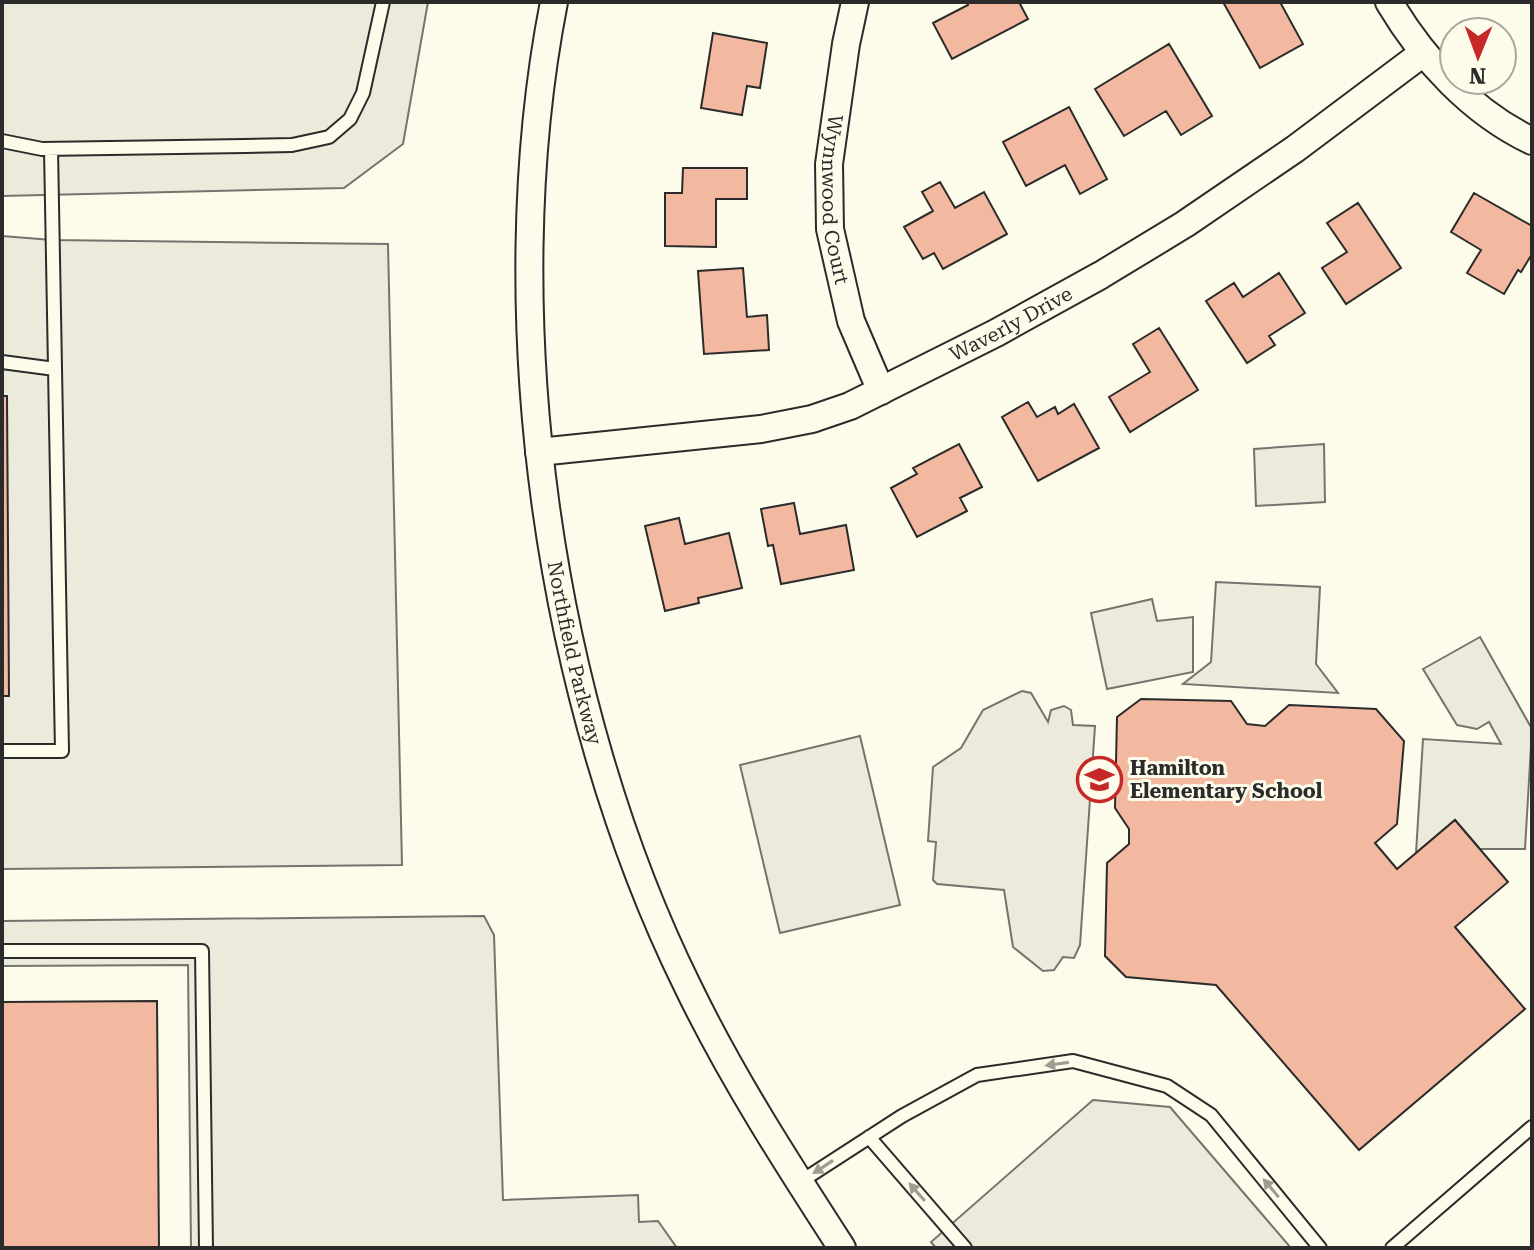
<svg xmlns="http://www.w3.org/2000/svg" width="1534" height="1250" font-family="'Roboto Serif',serif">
<rect width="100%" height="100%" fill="#fdfbea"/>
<!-- green -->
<path fill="#ecebdb" stroke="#74746e" stroke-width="2" d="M1324,444L1325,502L1256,506L1254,449Z
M1216,582L1320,587L1316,664L1338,693L1183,684L1211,662Z
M1152,599L1157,621L1193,617V672L1107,689L1091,613Z
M1480,637L1532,729L1525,849H1480L1455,820L1416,853L1423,739L1501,744L1489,722L1477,729L1457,725L1423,669Z
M1022,691L1031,693L1048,722L1051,710L1064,706L1071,710L1073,725L1095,726L1080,945L1074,958L1063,957L1054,970L1043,971L1013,947L1004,890L937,884L933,880L936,842L928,841L933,767L961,748L983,710Z
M860,736L900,905L780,933L740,765Z"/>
<!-- parking -->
<path fill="#eceadb" stroke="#74746e" stroke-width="2" d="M2,2H428L403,144L344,188L2,196Z
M2,236L52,240L388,244L402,865L2,869Z
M484,916L494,935L503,1200L638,1195L639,1222L658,1221L677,1248H191L188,965L2,966V921Z
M1093,1100L1170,1107L1291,1248H936L931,1242Z"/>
<!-- building -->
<path fill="#f2b8a0" stroke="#2b2b2b" stroke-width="2" d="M967,2H1019L1028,19L952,59L933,23L968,5Z
M1223,2H1280L1303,44L1260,68Z
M713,33L767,43L760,88L747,86L742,115L701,108Z
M1169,44L1212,116L1181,135L1166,111L1124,136L1095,89Z
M1069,107L1107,179L1080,194L1065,165L1026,186L1003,142Z
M683,168H747V199H716V247L665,246V193H682Z
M940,182L955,208L984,192L1007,234L943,269L934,253L923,259L904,227L933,211L922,192Z
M1474,193L1532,226V254L1521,272L1518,270L1504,294L1467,273L1481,250L1451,232Z
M1358,203L1401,268L1346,304L1322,268L1347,252L1327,223Z
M743,268L747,317L767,315L769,350L704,354L698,271Z
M1279,273L1305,313L1269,336L1275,345L1247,363L1206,301L1234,283L1243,297Z
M1159,328L1198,390L1130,432L1109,397L1150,372L1133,344Z
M2,396H7L9,696H2Z
M1028,402L1037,417L1055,407L1058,414L1074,404L1099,448L1038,481L1002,417Z
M959,444L982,487L960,498L967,511L917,537L891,488L917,474L913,468Z
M794,503L800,534L846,525L854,570L781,584L773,545L768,546L761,509Z
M679,518L685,544L729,533L742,588L698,598L699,603L665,611L645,526Z
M1141,699L1231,701L1247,724L1265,726L1289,705L1376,709L1404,741L1397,824L1375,843L1397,869L1455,820L1508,882L1455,927L1525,1009L1359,1150L1216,985L1126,977L1105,956L1107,863L1129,844V829L1115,808L1117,717Z
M157,1001L159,1248H2V1002Z"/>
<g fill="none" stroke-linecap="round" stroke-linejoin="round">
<defs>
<path id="service" d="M2,141L42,149L245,146L292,145L329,137L350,119L363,93L383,2
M2,362L55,369
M2,751H62L51,149
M2,951H202L206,1248
M869,1137L965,1248
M800,1182L902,1116L977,1075L1073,1061L1167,1086L1211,1115L1320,1248
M1392,1248L1532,1127"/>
<g id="minor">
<path id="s1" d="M554,2C493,312 548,704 688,987C732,1078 787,1163 842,1248"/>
<path id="s2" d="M855,2L846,44L829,164L830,229L851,321L881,391"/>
<path d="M1389,2C1423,59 1471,112 1532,141"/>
<path id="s3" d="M539,452L761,429L812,419L850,406L996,333L1101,275L1185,224L1295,149L1423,53"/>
</g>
</defs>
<!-- service casing -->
<use href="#service" stroke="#2b2b2b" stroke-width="16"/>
<!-- minor casing -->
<use href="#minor" stroke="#2b2b2b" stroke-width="30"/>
<!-- service -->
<use href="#service" stroke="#fdfbea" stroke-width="12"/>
<!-- minor -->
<use href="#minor" stroke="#fdfbea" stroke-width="26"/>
</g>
<!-- one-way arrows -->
<defs><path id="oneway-solid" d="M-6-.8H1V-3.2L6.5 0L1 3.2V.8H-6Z" transform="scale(2)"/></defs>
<g fill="#9e9d94">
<use href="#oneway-solid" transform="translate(1057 1064) rotate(172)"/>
<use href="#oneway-solid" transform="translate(823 1167) rotate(147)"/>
<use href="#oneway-solid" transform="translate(1271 1188) rotate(-130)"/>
<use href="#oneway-solid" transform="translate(917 1192) rotate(-131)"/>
</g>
<!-- icons -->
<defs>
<symbol id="school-ring" viewBox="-11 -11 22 22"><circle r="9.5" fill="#fdfbea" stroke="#c62828" stroke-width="1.5"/><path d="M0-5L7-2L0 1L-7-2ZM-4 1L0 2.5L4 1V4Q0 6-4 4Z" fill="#c62828"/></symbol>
</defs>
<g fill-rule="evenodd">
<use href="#school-ring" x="1074" y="754" width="51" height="51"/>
</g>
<g text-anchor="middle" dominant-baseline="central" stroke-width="6" stroke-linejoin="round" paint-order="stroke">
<!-- street labels -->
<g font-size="20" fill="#2b2b2b" stroke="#fdfbea">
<text stroke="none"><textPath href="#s2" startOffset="200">Wynnwood Court</textPath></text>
<text stroke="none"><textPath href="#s3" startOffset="496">Waverly Drive</textPath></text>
<text stroke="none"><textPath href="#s1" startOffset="656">Northfield Parkway</textPath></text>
</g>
<!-- poi labels -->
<g font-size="20" font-weight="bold" fill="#2b2b2b" stroke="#fdfbea" text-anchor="start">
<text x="1130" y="768">Hamilton<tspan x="1130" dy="23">Elementary School</tspan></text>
</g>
</g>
<!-- border -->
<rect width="1534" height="1250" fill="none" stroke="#2b2b2b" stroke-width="8"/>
<!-- north arrow -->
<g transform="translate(1478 56) rotate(181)"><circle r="38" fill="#fdfbea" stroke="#a9a89e" stroke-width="2"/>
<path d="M0-6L14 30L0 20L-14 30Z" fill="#c62828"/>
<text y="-12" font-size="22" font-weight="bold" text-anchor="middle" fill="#2b2b2b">N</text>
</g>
</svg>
